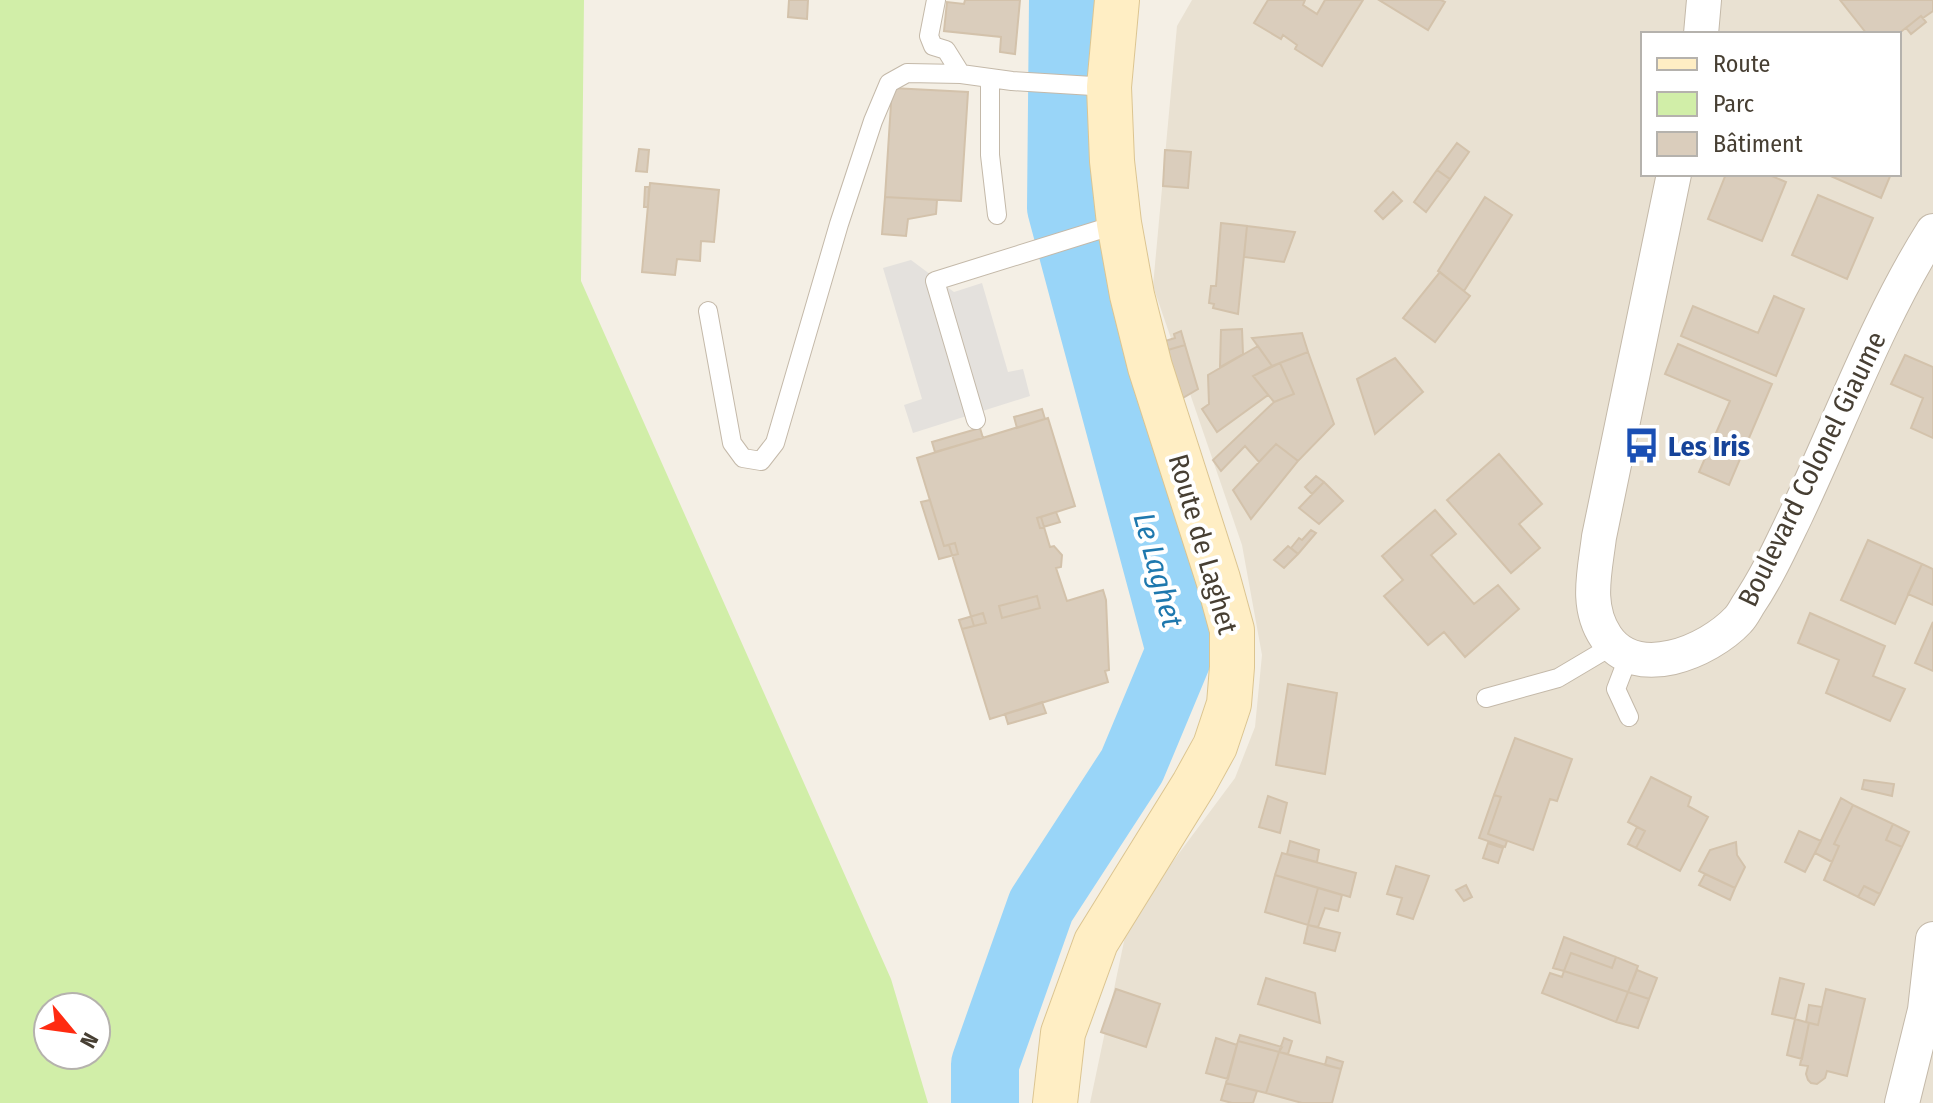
<svg xmlns="http://www.w3.org/2000/svg" width="1933" height="1103" font-family="'Fira Sans Condensed',sans-serif">
<rect width="100%" height="100%" fill="#f4efe5"/>
<!-- residential -->
<path fill="#e9e1d2" fill-rule="evenodd" d="M1192,0H1933V1103H1090L1126,932L1171,864L1235,778L1255,727L1262,655L1242,545L1153,286L1177,26ZM1643,34H1899V174H1643Z"/>
<!-- green -->
<path fill="#d1eea8" fill-rule="evenodd" d="M0,0H584L581,281L891,979L928,1103H0ZM48,1007H96V1055H48Z"/>
<!-- parking -->
<path fill="#e4e1dd" d="M911,260L954,292L982,283L1008,372L1023,369L1030,396L913,433L904,405L922,399L883,268Z"/>
<g fill="none" stroke-linecap="round" stroke-linejoin="round">
<!-- river -->
<path stroke="#99d5f8" stroke-width="68" d="M985,1103V1064L1041,906L1132,766L1180,651L1061,208L1063,0"/>
</g>
<!-- building -->
<path fill="#dacdbc" stroke="#d3c2ab" stroke-width="2" d="M789,0H808L807,19L788,17Z
M965,0H1020L1015,54L1000,52L1001,37L944,31L947,2L964,4Z
M1268,0H1305L1303,5L1317,14L1325,0H1363L1322,66L1295,49L1297,45L1283,35L1281,39L1254,23Z
M1379,0H1441L1445,2L1428,30Z
M1840,0H1933V11L1923,18L1921,16L1898,34H1867Z
M1921,16L1926,22L1911,34L1906,28Z
M892,88L968,92L961,201L885,197Z
M1457,143L1469,152L1450,179L1437,170Z
M639,149L649,150L647,172L636,171Z
M1165,150L1191,152L1188,188L1163,186Z
M1437,170L1450,179L1426,212L1414,202Z
M1726,174H1767L1786,182L1762,241L1708,219Z
M1826,174H1891L1881,198Z
M650,183L719,190L714,242L701,241L700,261L677,259L675,275L642,272Z
M645,187H649L648,207H644Z
M1393,192L1402,201L1383,219L1375,211Z
M1818,195L1873,218L1847,279L1792,255Z
M885,197L937,200L936,214L908,219L906,236L882,234Z
M1485,197L1512,215L1464,291L1438,271Z
M1221,223L1247,226L1238,314L1213,308L1214,304L1209,303L1211,286H1216Z
M1247,226L1295,232L1284,262L1244,257Z
M1440,272L1470,296L1435,342L1403,318Z
M1774,296L1804,309L1776,376L1681,336L1693,306L1758,333Z
M1242,329L1243,354L1220,367L1221,330Z
M1181,331L1185,345L1161,352L1165,341L1175,338L1174,334Z
M1302,333L1308,352L1272,366L1252,338Z
M1678,344L1772,384L1729,485L1699,472L1730,401L1665,374Z
M1185,345L1198,389L1176,402L1161,352Z
M1258,346L1272,366L1253,376L1268,395L1217,432L1202,409L1209,404L1208,375Z
M1308,352L1334,424L1298,461L1276,444L1259,462L1245,446L1221,471L1213,460L1274,402L1294,394L1280,363Z
M1905,355L1933,367V438L1911,428L1923,398L1891,384Z
M1395,358L1423,392L1375,434L1357,379Z
M1280,363L1294,394L1274,402L1253,376Z
M1042,409L1045,419L1017,428L1014,417Z
M1048,418L1075,506L1041,517L1050,547L1054,546L1062,555L1061,567L1056,568L1067,601L1103,590L1106,600L1109,670L1105,671L1108,682L990,719L962,629L974,626L949,545L944,546L917,458Z
M980,428L983,438L935,452L932,442Z
M1276,444L1298,461L1251,519L1233,490Z
M1499,454L1542,504L1519,524L1540,548L1511,573L1447,500Z
M1316,476L1324,482L1312,494L1305,487Z
M1324,482L1343,501L1319,524L1299,508Z
M930,500L944,546L955,543L958,554L939,559L921,502Z
M1435,510L1456,534L1431,555L1474,604L1498,585L1519,609L1465,657L1444,632L1428,645L1384,596L1403,580L1382,556Z
M1056,512L1060,522L1040,528L1037,518Z
M1311,530L1316,533L1298,554L1291,548L1299,538L1302,540Z
M1868,540L1922,564L1895,624L1841,600Z
M1288,546L1298,554L1284,568L1274,560Z
M1922,564L1933,569V605L1908,594Z
M1037,596L1040,608L1002,618L999,606Z
M983,613L986,623L962,629L959,620Z
M1810,613L1885,646L1873,676L1905,689L1890,721L1826,693L1839,660L1798,643Z
M1933,622V671L1915,663Z
M1288,684L1337,693L1325,774L1276,765Z
M1042,702L1046,713L1008,724L1005,714Z
M1515,738L1572,759L1557,801L1550,799L1533,850L1488,834L1501,797L1494,795Z
M1651,777L1691,797L1688,806L1708,817L1680,871L1636,848L1645,831L1628,822Z
M1864,780L1894,784L1892,796L1862,789Z
M1494,795L1501,797L1488,834L1507,841L1505,847L1479,838Z
M1268,796L1287,803L1280,833L1259,827Z
M1841,798L1853,805L1834,844L1839,846L1832,862L1815,853Z
M1853,805L1893,824L1886,840L1902,847L1880,894L1864,886L1858,897L1824,880L1839,846L1834,844Z
M1893,824L1909,832L1902,847L1886,840Z
M1637,827L1645,831L1636,848L1628,844Z
M1799,831L1821,841L1805,872L1785,862Z
M1290,841L1319,850L1317,862L1287,854Z
M1736,842L1737,855L1745,867L1735,888L1699,871L1710,850Z
M1488,843L1503,848L1498,863L1483,858Z
M1282,853L1356,873L1350,897L1275,875Z
M1396,866L1429,876L1413,919L1397,914L1402,898L1387,894Z
M1705,874L1735,888L1730,900L1699,885Z
M1275,875L1318,888L1308,925L1265,912Z
M1466,885L1472,897L1464,901L1456,890Z
M1864,886L1880,894L1874,905L1858,897Z
M1318,888L1342,895L1338,911L1325,908L1318,927L1308,925Z
M1308,925L1340,933L1335,951L1304,943Z
M1564,937L1616,957L1612,968L1571,953L1564,971L1553,968Z
M1571,953L1612,968L1616,957L1638,966L1628,992L1564,971Z
M1637,970L1657,978L1649,999L1628,992Z
M1564,971L1628,992L1616,1022L1542,993L1550,973L1562,977Z
M1266,978L1315,993L1320,1023L1258,1004Z
M1780,978L1804,984L1795,1019L1772,1014Z
M1116,989L1160,1004L1146,1047L1101,1032Z
M1826,989L1865,999L1847,1076L1827,1071L1825,1078L1817,1084L1811,1083L1808,1080L1806,1074L1808,1066L1800,1065L1809,1023L1818,1025Z
M1628,992L1649,999L1638,1028L1616,1022Z
M1809,1005L1822,1007L1818,1025L1806,1022Z
M1795,1019L1809,1023L1802,1059L1787,1055Z
M1240,1035L1282,1047L1279,1052L1238,1041Z
M1216,1038L1237,1045L1228,1079L1206,1073Z
M1284,1038L1292,1041L1288,1054L1279,1052Z
M1238,1041L1279,1052L1266,1093L1226,1083Z
M1279,1052L1341,1069L1332,1103H1302L1266,1093Z
M1327,1057L1343,1062L1341,1069L1325,1065Z
M1226,1083L1257,1091L1253,1103H1232L1221,1100Z"/>
<g fill="none" stroke-linecap="round" stroke-linejoin="round">
<defs>
<path id="lane" d="M936,0L929,36L933,46L946,50L961,74
M990,78V155L997,215
M708,311L732,443L743,458L761,461L775,443L839,224L873,121L889,83L907,73L961,74L1012,81L1109,87
M976,420L935,281L1118,224
M1629,655L1616,689L1629,717
M1486,698L1558,678L1612,646"/>
<path id="street" d="M1701,34L1704,0
M1674,174L1599,537C1595,571 1585,606 1606,637C1636,682 1708,652 1738,620C1742,616 1745,610 1748,605C1767,577 1781,546 1796,515C1841,420 1877,320 1933,231
M1902,1103L1925,1010L1933,939"/>
<path id="secondary" d="M1055,1103L1063,1033L1096,942L1194,784L1215,746L1229,704L1232,667V630L1218,579L1150,367L1132,295L1119,223L1112,161L1109,87L1117,0"/>
</defs>
<!-- lane casing -->
<use href="#lane" stroke="#c4b9a9" stroke-width="20"/>
<!-- street casing -->
<use href="#street" stroke="#c4b9a9" stroke-width="36"/>
<!-- secondary casing -->
<use href="#secondary" stroke="#dcc591" stroke-width="46"/>
<!-- lane -->
<use href="#lane" stroke="#fff" stroke-width="18"/>
<!-- street -->
<use href="#street" stroke="#fff" stroke-width="34"/>
<!-- secondary -->
<use href="#secondary" stroke="#ffeec4" stroke-width="44"/>
</g>
<!-- icons -->
<defs>
<symbol id="bus-bare" viewBox="-9 -9 18 18"><path d="M-5-6H5V4H4V6H2V4H-2V6H-4V4H-5ZM-3.5-4V0h7V-4ZM-3.5 1.2v1.5H-2V1.2ZM2 1.2v1.5H3.5V1.2Z" fill="#1a4fb4" stroke="#fff" stroke-width="2.5" paint-order="stroke"/></symbol>
</defs>
<g fill-rule="evenodd">
<use href="#bus-bare" x="1616" y="420" width="51" height="51"/>
</g>
<g text-anchor="middle" dominant-baseline="central" stroke-width="8" stroke-linejoin="round" paint-order="stroke">
<!-- transit labels -->
<g font-size="28" font-weight="bold" fill="#164399" stroke="#fff" text-anchor="start">
<text x="1668" y="446">Les Iris</text>
</g>
<!-- street labels -->
<g font-size="28" fill="#473f33" stroke="#fff">
<text transform="translate(1812 469) rotate(-64)">Boulevard Colonel Giaume</text>
<text transform="translate(1203 544) rotate(74)">Route de Laghet</text>
</g>
<!-- water labels -->
<g font-size="30" font-style="italic" fill="#1e78ae" stroke="#fff">
<text transform="translate(1158 570) rotate(75)">Le Laghet</text>
</g>
</g>
<!-- legend -->
<rect x="1641" y="32" width="260" height="144" fill="#ffffff" stroke="#b5b2ad" stroke-width="2"/>
<rect x="1657" y="58" width="40" height="12" fill="#ffeec4" stroke="#b5b2ad" stroke-width="2"/>
<text x="1713" y="72" font-size="24" fill="#473f33">Route</text>
<rect x="1657" y="92" width="40" height="24" fill="#d1eea8" stroke="#b5b2ad" stroke-width="2"/>
<text x="1713" y="112" font-size="24" fill="#473f33">Parc</text>
<rect x="1657" y="132" width="40" height="24" fill="#dacdbc" stroke="#b5b2ad" stroke-width="2"/>
<text x="1713" y="152" font-size="24" fill="#473f33">Bâtiment</text>
<!-- north arrow -->
<g transform="translate(72 1031) rotate(119)"><circle r="38" fill="#ffffff" stroke="#b5b2ad" stroke-width="2"/>
<path d="M0-6L14 30L0 20L-14 30Z" fill="#ff2b11"/>
<text y="-12" font-size="22" font-weight="bold" text-anchor="middle" fill="#473f33">N</text>
</g>
</svg>
